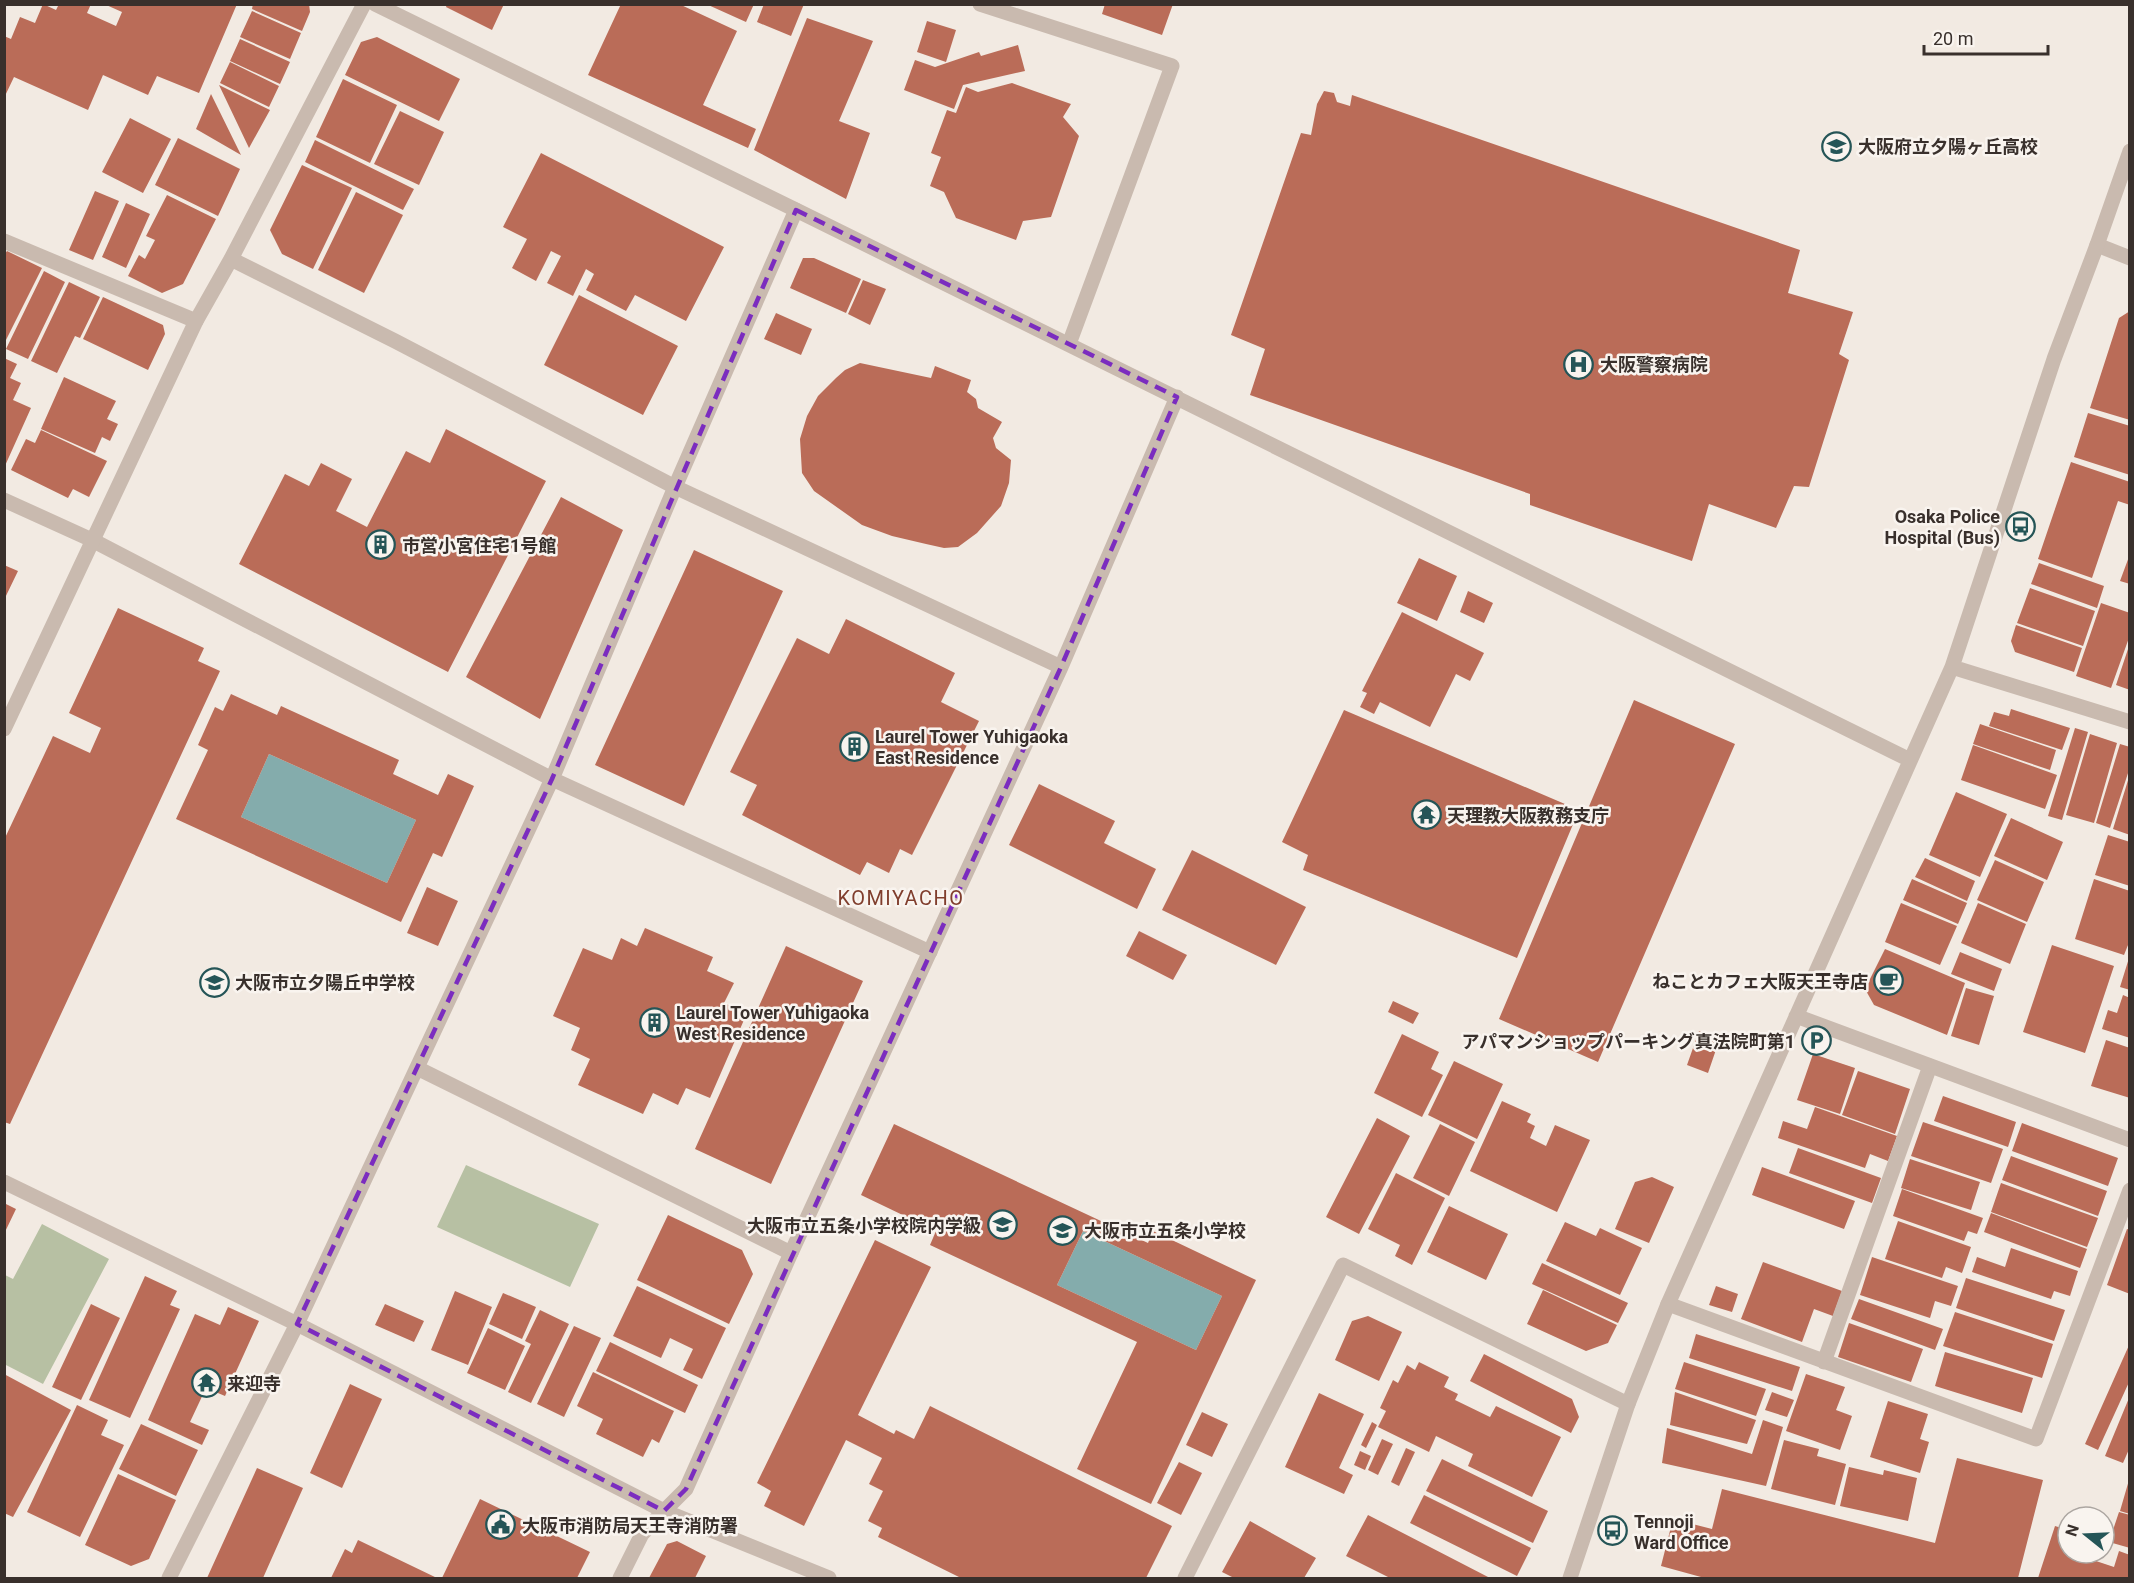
<svg xmlns="http://www.w3.org/2000/svg" width="2134" height="1583" font-family="Roboto,'Noto Sans JP',sans-serif">
<rect width="100%" height="100%" fill="#f2eae2"/>
<!-- green -->
<path fill="#b7c0a3" d="M466,1165L599,1224L570,1287L437,1227Z
M42,1224L109,1259L43,1384L4,1364L5,1275L13,1279Z"/>
<!-- water -->
<path fill="#84acac" d="M269,754L416,820L387,883L241,817Z
M1083,1231L1222,1296L1196,1350L1057,1285Z"/>
<!-- building -->
<path fill="#ba6c58" fill-rule="evenodd" d="M43,4L56,10L59,4H91L87,13L116,26L122,12L104,4H237L199,93L157,76L148,95L103,75L88,110L14,77L4,98V36L11,39L20,17L35,23Z
M253,4H309L310,12L302,31L252,9Z
M447,4H504L492,30L446,7Z
M621,4H679L737,31L703,105L756,129L748,148L588,75Z
M706,4H754L746,22Z
M764,4H804L791,36L757,22Z
M1105,4H1173L1162,35L1102,14Z
M252,11L301,33L290,59L240,37Z
M807,18L873,41L839,121L870,133L846,199L754,150Z
M927,21L956,30L946,62L917,52Z
M377,37L460,79L439,121L345,75L361,42Z
M240,39L290,62L280,84L230,61Z
M1018,45L1025,71L963,85L954,109L904,90L915,60L935,67L979,52L981,56Z
M230,62L279,86L269,107L220,83Z
M343,79L397,105L370,163L316,137Z
M1012,83L1071,104L1063,117L1079,136L1051,217L1023,221L1016,240L956,218L944,192L930,186L941,157L931,153L947,110L956,113L966,87L978,92Z
M219,85L270,110L249,148Z
M1324,91L1334,93L1337,102L1350,106L1352,95L1800,250L1788,293L1853,312L1839,354L1849,360L1809,487L1794,486L1776,528L1709,504L1692,561L1530,505V494L1250,395L1265,349L1231,335L1301,133L1311,135L1317,104Z
M211,94L241,155L196,129Z
M400,111L444,132L419,185L374,164Z
M130,118L171,139L143,193L102,172Z
M178,138L240,169L218,216L155,185Z
M315,140L414,189L403,210L305,162Z
M541,153L724,247L686,321L635,295L626,311L586,290L594,274L586,269L573,296L547,283L561,256L551,251L536,281L512,268L527,239L503,227Z
M302,165L352,188L313,269L282,254L270,230Z
M95,191L119,201L93,260L69,250Z
M356,192L403,215L364,293L318,270Z
M167,195L216,219L183,284L162,293L128,276L139,255L145,259L155,240L146,236Z
M126,203L150,214L126,268L102,257Z
M7,251L42,268L4,344V255Z
M803,258H814L861,279L846,313L790,288Z
M44,271L65,282L28,359L6,349Z
M863,280L886,289L870,325L848,314Z
M69,282L100,297L80,338L75,336L57,373L31,361Z
M579,295L678,346L643,415L544,365Z
M103,297L163,325L165,334L148,370L83,339Z
M2130,311V420L2090,408L2119,318Z
M776,313L812,329L801,355L764,339Z
M4,358L17,364L10,378L21,383L13,400L31,408L4,468Z
M860,363L931,378L935,366L971,380L967,392L976,399L978,408L1002,422L993,438L996,448L1011,460L1009,483L1001,506L977,533L958,547L944,548L926,544L892,536L862,525L814,491L802,473L800,439L807,416L818,396L836,378L845,370Z
M64,377L116,401L107,419L118,424L110,441L102,437L95,453L41,429Z
M2088,413L2130,426V475L2074,457Z
M446,429L546,481L448,672L239,564L285,474L309,486L321,463L352,479L336,511L367,527L406,451L430,463Z
M41,430L107,461L89,497L73,489L68,498L11,470L26,439L35,443Z
M2071,462L2130,482V505L2118,501L2092,578L2038,559Z
M561,497L623,530L540,719L466,677Z
M694,550L783,591L684,806L595,765Z
M2130,554V584L2120,581Z
M1419,558L1457,576L1437,621L1397,603Z
M2039,563L2104,586L2097,608L2031,584Z
M4,565L18,571L4,600Z
M2030,588L2095,611L2083,646L2017,623Z
M1468,591L1493,603L1484,623L1460,612Z
M2101,603L2130,613V635L2111,688L2076,676Z
M118,608L204,648L198,661L220,671L10,1124L4,1122V840L53,736L90,753L101,728L69,713Z
M1402,612L1484,653L1470,681L1456,674L1430,727L1380,702L1374,714L1360,707L1367,693L1362,691Z
M846,619L955,673L941,702L979,721L912,855L900,849L889,873L867,862L860,875L742,815L757,785L730,772L797,638L829,654Z
M2016,625L2082,648L2074,672L2015,652L2011,641Z
M2129,646H2130V690L2116,685Z
M231,694L277,715L281,706L399,760L393,774L438,795L448,774L474,786L442,857L433,853L401,922L176,819L208,750L198,745L215,707L223,711ZM269,754L416,820L387,883L241,817Z
M1634,700L1735,744L1598,1062L1499,1019Z
M2011,709L2070,728L2062,750L1989,726L1994,712L2009,716Z
M1344,710L1579,810L1517,958L1303,870L1308,855L1282,842Z
M1980,724L2056,750L2050,770L1973,744Z
M2075,728L2088,732L2062,820L2048,816Z
M2090,734L2117,743L2094,823L2066,815Z
M2120,744L2130,747V767L2110,828L2096,823Z
M1973,745L2057,775L2045,809L1961,780Z
M2129,777L2130,778V835L2113,829Z
M1039,784L1115,821L1104,843L1156,869L1137,909L1009,845Z
M1956,792L2007,814L1980,877L1929,855Z
M2011,818L2063,842L2047,880L1994,856Z
M2108,835L2130,842V886L2095,875Z
M1192,850L1306,907L1276,965L1162,910Z
M1925,858L1975,881L1967,901L1915,877Z
M1995,860L2044,882L2027,922L1977,900Z
M1912,879L1967,903L1958,924L1903,900Z
M2094,879L2130,891V940L2124,955L2075,939Z
M427,887L458,901L438,946L407,933Z
M1901,903L1957,926L1940,965L1885,942Z
M1978,903L2026,924L2010,964L1961,943Z
M645,928L713,957L707,971L734,983L724,1003L747,1013L710,1098L686,1088L678,1105L653,1093L643,1114L578,1085L590,1059L571,1050L580,1028L553,1016L583,948L612,960L621,938L637,946Z
M1139,931L1187,955L1173,980L1126,956Z
M2052,945L2114,966L2085,1053L2023,1032Z
M786,946L863,981L771,1184L695,1149Z
M1885,949L1965,983L1947,1035L1874,1005L1865,989Z
M1960,952L2002,969L1994,991L1951,974Z
M2129,958H2130V990L2120,987Z
M1966,988L1994,996L1979,1045L1951,1036Z
M2123,995L2130,998V1038L2102,1029L2108,1010L2117,1013Z
M1393,1001L1419,1013L1413,1024L1388,1012Z
M1699,1031L1720,1038L1708,1073L1687,1065Z
M1402,1034L1439,1052L1431,1069L1443,1075L1422,1117L1374,1093Z
M2106,1040L2130,1048V1098L2091,1086Z
M1813,1054L1855,1068L1840,1114L1797,1100Z
M1454,1061L1503,1084L1477,1139L1428,1115Z
M1858,1071L1910,1089L1895,1134L1842,1115Z
M1943,1096L2016,1122L2008,1147L1934,1121Z
M1502,1101L1531,1114L1527,1122L1535,1126L1530,1138L1546,1146L1555,1125L1590,1140L1557,1212L1470,1171Z
M1815,1107L1897,1136L1888,1161L1870,1154L1865,1168L1778,1138L1783,1121L1807,1129Z
M1377,1118L1410,1136L1359,1234L1326,1217Z
M1923,1122L2003,1149L1991,1183L1911,1156Z
M2022,1123L2118,1158L2108,1186L2012,1151Z
M894,1124L1148,1243L1153,1231L1256,1280L1151,1504L1077,1469L1137,1342L930,1245L936,1231L861,1195ZM1083,1231L1222,1296L1196,1350L1057,1285Z
M1440,1124L1475,1142L1449,1196L1413,1178Z
M1798,1148L1881,1178L1872,1203L1789,1173Z
M2011,1156L2107,1191L2098,1216L2002,1180Z
M1910,1159L1980,1182L1971,1210L1901,1188Z
M1762,1167L1855,1201L1844,1229L1752,1195Z
M1396,1173L1445,1198L1412,1265L1395,1256L1400,1245L1368,1229Z
M1652,1177L1674,1187L1649,1243L1615,1229L1635,1182Z
M2001,1183L2098,1218L2087,1247L1991,1212Z
M1902,1189L1983,1218L1977,1234L1968,1231L1964,1241L1893,1216Z
M4,1203L16,1209L4,1234Z
M1449,1206L1508,1234L1486,1280L1427,1252Z
M1991,1213L2087,1249L2080,1268L1984,1232Z
M668,1215L742,1250L753,1274L729,1324L637,1280Z
M1898,1221L1971,1247L1962,1273L1946,1267L1942,1278L1885,1259Z
M1565,1222L1596,1236L1600,1228L1642,1248L1620,1295L1546,1261Z
M2127,1229L2130,1230V1294L2107,1285Z
M875,1240L931,1267L858,1415L894,1434L896,1430L914,1439L930,1406L1172,1526L1146,1578H961L878,1537L882,1528L868,1521L883,1491L869,1484L882,1458L846,1440L804,1526L764,1506L771,1491L757,1483Z
M2011,1248L2078,1271L2070,1296L2054,1291L2051,1299L1972,1272L1977,1257L2005,1267Z
M1872,1257L1958,1286L1951,1306L1935,1301L1930,1318L1860,1295Z
M1763,1262L1842,1291L1833,1316L1814,1309L1802,1342L1741,1319Z
M1542,1263L1628,1303L1618,1323L1532,1284Z
M145,1276L177,1291L170,1305L180,1309L130,1418L89,1400Z
M1966,1278L2065,1310L2054,1341L1956,1308Z
M637,1286L726,1328L702,1379L683,1370L693,1349L670,1338L661,1358L613,1336Z
M1716,1286L1738,1294L1732,1312L1709,1305Z
M1543,1290L1617,1325L1608,1343L1586,1351L1527,1324Z
M455,1291L492,1307L468,1365L431,1350Z
M503,1293L536,1307L522,1339L489,1324Z
M1859,1299L1943,1329L1935,1350L1851,1319Z
M91,1304L120,1318L81,1400L52,1387Z
M385,1304L424,1321L414,1342L375,1325Z
M228,1307L259,1321L225,1396L206,1388L190,1422L209,1430L202,1445L148,1420L195,1314L220,1325Z
M540,1310L569,1324L531,1403L508,1392L531,1344L525,1341Z
M1955,1312L2053,1344L2042,1378L1943,1346Z
M1368,1316L1402,1332L1379,1381L1335,1360L1352,1321Z
M1849,1323L1923,1349L1911,1382L1838,1357Z
M574,1326L601,1338L564,1417L537,1404Z
M488,1328L525,1346L505,1390L467,1373Z
M1696,1334L1800,1367L1792,1391L1689,1358Z
M610,1342L698,1385L685,1413L596,1371Z
M2130,1343V1380L2098,1450L2085,1444Z
M1945,1352L2033,1378L2022,1413L1935,1386Z
M1484,1354L1572,1399L1579,1417L1571,1433L1470,1381Z
M1419,1362L1449,1377L1444,1387L1458,1394L1455,1400L1490,1417L1496,1406L1561,1437L1532,1497L1468,1466L1473,1454L1436,1436L1429,1452L1378,1427L1386,1411L1380,1408L1393,1380L1398,1383L1407,1365L1415,1370Z
M1684,1362L1766,1389L1756,1416L1675,1389Z
M593,1372L674,1411L659,1443L652,1439L643,1457L596,1434L603,1419L577,1406Z
M4,1374L71,1410L13,1517L4,1513Z
M1806,1374L1845,1387L1836,1410L1852,1416L1840,1450L1786,1431Z
M350,1384L382,1399L342,1488L310,1473Z
M1675,1392L1756,1420L1747,1444L1670,1425Z
M1772,1392L1794,1400L1787,1417L1765,1410Z
M1319,1393L1364,1414L1339,1468L1353,1475L1344,1494L1285,1467Z
M2129,1398L2130,1447L2123,1463L2105,1456Z
M1888,1401L1928,1414L1920,1439L1929,1442L1920,1473L1870,1457Z
M77,1405L108,1420L101,1435L124,1445L80,1537L27,1512Z
M1202,1412L1228,1424L1212,1457L1186,1445Z
M1763,1420L1783,1427L1766,1486L1662,1463L1667,1428L1752,1454Z
M1372,1422L1377,1425L1366,1448L1361,1445Z
M141,1424L198,1450L176,1496L119,1469Z
M1382,1439L1393,1444L1378,1475L1368,1470Z
M1784,1440L1819,1449L1817,1456L1846,1464L1835,1505L1771,1489Z
M1406,1448L1415,1452L1399,1486L1391,1482Z
M1360,1451L1371,1456L1365,1470L1354,1465Z
M1957,1458L2043,1480L2018,1578H1700L1701,1577L1661,1566L1673,1519L1712,1529L1722,1489L1935,1543Z
M1442,1459L1548,1511L1533,1543L1426,1491Z
M1179,1462L1202,1473L1181,1515L1157,1503Z
M1849,1467L1883,1475L1884,1470L1917,1478L1908,1521L1840,1506Z
M257,1468L303,1488L263,1578H207Z
M118,1474L176,1500L149,1559L131,1566L85,1545Z
M2129,1480H2130V1514L2120,1511Z
M1424,1495L1531,1548L1517,1576L1410,1523Z
M480,1499L590,1552L577,1578H442Z
M2119,1512L2130,1515V1548L2109,1542Z
M1368,1515L1490,1578H1390L1346,1556Z
M1250,1521L1316,1558L1304,1578H1234L1222,1572Z
M2055,1526L2068,1530V1553H2082L2081,1556L2114,1567L2119,1551L2130,1555V1578H2038Z
M358,1540L437,1578H331L345,1549L352,1553Z
M677,1541L706,1556L695,1578H649L667,1544Z"/>
<g fill="none" stroke-linecap="round" stroke-linejoin="round">
<!-- minor -->
<path stroke="#c9baaf" stroke-width="15" d="M980,4L1172,66L1069,344
M4,241L196,321
M2097,245L2130,258
M92,540L552,779L930,952
M417,1068L791,1253
M1668,1304L2036,1439L2130,1190
M1824,1362L1930,1066
M169,1578L297,1324L552,779L675,487L796,210
M620,1578L642,1534L664,1511
M1185,1578L1343,1265L1628,1404"/>
<!-- tertiary -->
<path stroke="#c9baaf" stroke-width="15" d="M375,4L796,210L1910,760
M231,259L395,341L675,487L1061,667
M4,500L92,540
M1952,667L2130,722
M4,729L196,321L231,259L364,4
M1796,1016L2130,1140
M4,1182L297,1324L664,1511L829,1578
M664,1511L686,1489L791,1253L1061,667L1177,397
M1570,1578L1628,1404L1668,1304L1952,667L2054,359L2097,245L2130,151"/>
</g>
<!-- marked area -->
<path fill="none" stroke="#7b2cbf" stroke-width="4.5" stroke-dasharray="12 8" stroke-linejoin="round" d="M796,210L1177,397L1061,667L686,1489L664,1511L297,1324L552,779Z"/>
<!-- icons -->
<defs>
<symbol id="school-ring" viewBox="-11 -11 22 22"><circle r="9.5" fill="#f9f4ef" stroke="#255557" stroke-width="1.5"/><path d="M0-5L7-2L0 1L-7-2ZM-4 1L0 2.5L4 1V4Q0 6-4 4Z" fill="#255557"/></symbol>
<symbol id="hospital-ring" viewBox="-11 -11 22 22"><circle r="9.5" fill="#f9f4ef" stroke="#255557" stroke-width="1.5"/><path d="M-5-5h3v3.5h4V-5h3V5h-3V1.5h-4V5h-3Z" fill="#255557"/></symbol>
<symbol id="bus-ring" viewBox="-11 -11 22 22"><circle r="9.5" fill="#f9f4ef" stroke="#255557" stroke-width="1.5"/><path d="M-5-6H5V4H4V6H2V4H-2V6H-4V4H-5ZM-3.5-4V0h7V-4ZM-3.5 1.2v1.5H-2V1.2ZM2 1.2v1.5H3.5V1.2Z" fill="#255557"/></symbol>
<symbol id="building-ring" viewBox="-11 -11 22 22"><circle r="9.5" fill="#f9f4ef" stroke="#255557" stroke-width="1.5"/><path d="M-4-6H4V6H1V3H-1V6H-4ZM-2.5-4.3h1.7v1.8h-1.7ZM.8-4.3h1.7v1.8H.8ZM-2.5-1h1.7V.8h-1.7ZM.8-1h1.7V.8H.8Z" fill="#255557"/></symbol>
<symbol id="temple-ring" viewBox="-11 -11 22 22"><circle r="9.5" fill="#f9f4ef" stroke="#255557" stroke-width="1.5"/><path d="M0-6L5-2H3V0L6.5 2.5H4V6H1.5V3h-3V6H-4V2.5H-6.5L-3 0V-2H-5Z" fill="#255557"/></symbol>
<symbol id="cafe-ring" viewBox="-11 -11 22 22"><circle r="9.5" fill="#f9f4ef" stroke="#255557" stroke-width="1.5"/><path d="M-5.5-4.5H6V0H3Q3 3.5 0 3.5H-2.5Q-5.5 3.5-5.5 0ZM3-3.2v2h1.7v-2ZM-6 4.5H4V6H-6Z" fill="#255557"/></symbol>
<symbol id="parking-ring" viewBox="-11 -11 22 22"><circle r="9.5" fill="#f9f4ef" stroke="#255557" stroke-width="1.5"/><path d="M-3.5-5.5H1a3.5 3.5 0 0 1 0 7H-1V5.5H-3.5ZM-1-3.4V-.6H.8a1.4 1.4 0 0 0 0-2.8Z" fill="#255557"/></symbol>
<symbol id="civic-ring" viewBox="-11 -11 22 22"><circle r="9.5" fill="#f9f4ef" stroke="#255557" stroke-width="1.5"/><path d="M-.6-6.5H3V-4.5H.6V-3L4-1V1h2V6H-6V1h2V-1L-.6-3ZM-1.2 2.5V6h2.4V2.5Z" fill="#255557"/></symbol>
</defs>
<g fill-rule="evenodd">
<use href="#school-ring" x="1820" y="130" width="33" height="33"/>
<use href="#hospital-ring" x="1562" y="348" width="33" height="33"/>
<use href="#bus-ring" x="2004" y="510" width="33" height="33"/>
<use href="#building-ring" x="364" y="528" width="33" height="33"/>
<use href="#building-ring" x="838" y="730" width="33" height="33"/>
<use href="#temple-ring" x="1410" y="798" width="33" height="33"/>
<use href="#cafe-ring" x="1872" y="964" width="33" height="33"/>
<use href="#school-ring" x="198" y="966" width="33" height="33"/>
<use href="#building-ring" x="638" y="1006" width="33" height="33"/>
<use href="#parking-ring" x="1800" y="1024" width="33" height="33"/>
<use href="#school-ring" x="986" y="1208" width="33" height="33"/>
<use href="#school-ring" x="1046" y="1214" width="33" height="33"/>
<use href="#temple-ring" x="190" y="1366" width="33" height="33"/>
<use href="#civic-ring" x="484" y="1508" width="33" height="33"/>
<use href="#bus-ring" x="1596" y="1514" width="33" height="33"/>
</g>
<g text-anchor="middle" dominant-baseline="central" stroke-width="5" stroke-linejoin="round" paint-order="stroke">
<!-- poi labels -->
<g font-size="18" font-weight="bold" fill="#39302c" stroke="#f9f4ef" text-anchor="start">
<text x="1858" y="146">大阪府立夕陽ヶ丘高校</text>
<text x="1600" y="364">大阪警察病院</text>
<text x="2000" y="516" text-anchor="end">Osaka Police<tspan x="2000" dy="21">Hospital (Bus)</tspan></text>
<text x="402" y="545">市営小宮住宅1号館</text>
<text x="875" y="736">Laurel Tower Yuhigaoka<tspan x="875" dy="21">East Residence</tspan></text>
<text x="1447" y="815">天理教大阪教務支庁</text>
<text x="1868" y="981" text-anchor="end">ねことカフェ大阪天王寺店</text>
<text x="235" y="982">大阪市立夕陽丘中学校</text>
<text x="676" y="1012">Laurel Tower Yuhigaoka<tspan x="676" dy="21">West Residence</tspan></text>
<text x="1795" y="1041" text-anchor="end">アパマンショップパーキング真法院町第1</text>
<text x="981" y="1225" text-anchor="end">大阪市立五条小学校院内学級</text>
<text x="1084" y="1230">大阪市立五条小学校</text>
<text x="227" y="1383">来迎寺</text>
<text x="1634" y="1521">Tennoji<tspan x="1634" dy="21">Ward Office</tspan></text>
<text x="522" y="1525">大阪市消防局天王寺消防署</text>
</g>
<!-- neighbourhood labels -->
<g font-size="20" letter-spacing="1.5" fill="#803e2d" stroke="#f9f4ef">
<text x="901" y="898">KOMIYACHO</text>
</g>
</g>
<!-- border -->
<rect width="2134" height="1583" fill="none" stroke="#39302c" stroke-width="12"/>
<!-- north arrow -->
<g transform="translate(2086 1535) rotate(288)"><circle r="28" fill="#f9f4ef" stroke="#aca6a1" stroke-width="1.5"/>
<path d="M0-4.5L10 22L0 15L-10 22Z" fill="#255557"/>
<text y="-9" font-size="16" font-weight="bold" text-anchor="middle" fill="#39302c">N</text>
</g>
<!-- scale -->
<path d="M1924 45v9h124v-9" fill="none" stroke="#39302c" stroke-width="3"/>
<text x="1933" y="45" font-size="18" fill="#39302c" stroke="#f9f4ef" stroke-width="4.5" paint-order="stroke">20 m</text>
</svg>
